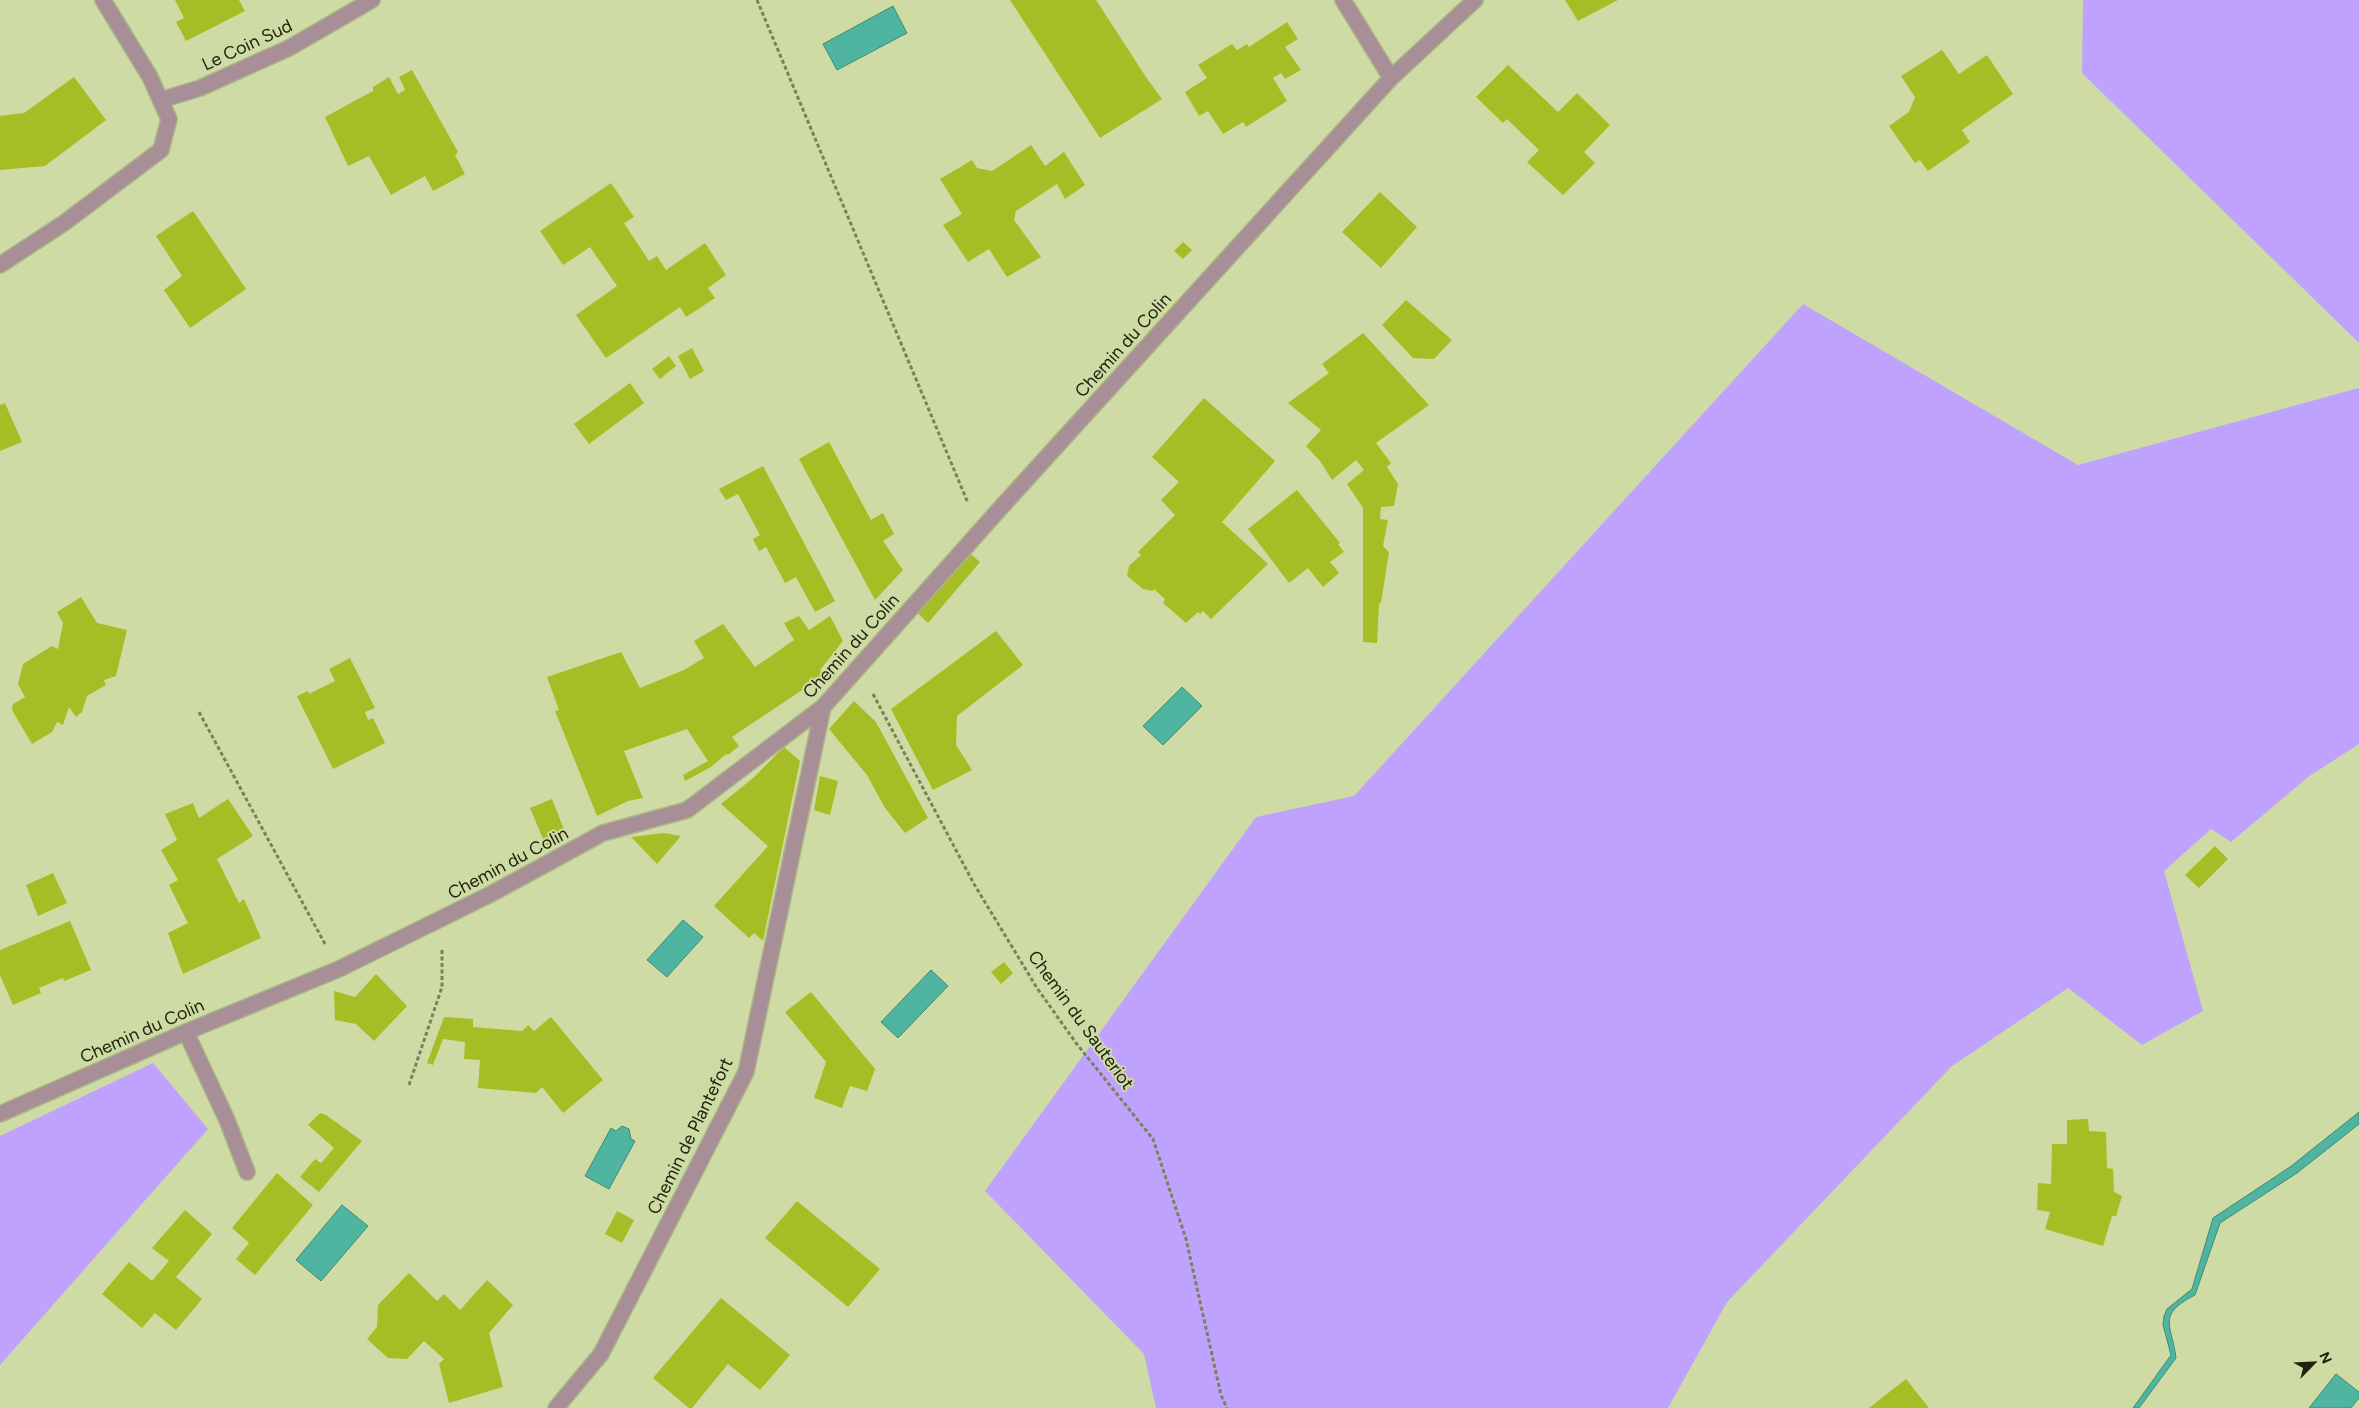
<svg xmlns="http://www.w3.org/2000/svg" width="2359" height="1408" font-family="Figtree,sans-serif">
<rect width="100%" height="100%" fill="#cfdba4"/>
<!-- green -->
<path fill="#bfa2fd" d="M2083,0H2359V343L2082,73Z
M1803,304L2078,465L2359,388V744L2308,777L2231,842L2211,829L2164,871L2203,1011L2142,1045L2068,988L1952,1066L1727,1302L1668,1408H1156L1144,1354L985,1191L1256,817L1354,796Z
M153,1063L208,1129L0,1365V1136Z"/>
<!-- water -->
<path fill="#4fb5a0" stroke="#418a74" d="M893,6L907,33L837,70L823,44Z
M1182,687L1202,706L1163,745L1143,726Z
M683,920L703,937L667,977L647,960Z
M931,970L948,986L898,1038L881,1022Z
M2359,1112V1124L2297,1173L2220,1223L2195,1295C2156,1315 2172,1325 2176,1358L2139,1408H2133L2171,1355L2163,1325L2164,1316L2167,1309L2192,1289L2213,1218L2290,1167Z
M622,1126L629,1129L631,1139L635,1141L609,1189L585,1176L611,1128L616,1131Z
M342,1205L368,1226L321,1281L296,1260Z
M2336,1374L2359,1392V1398L2351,1408H2309Z"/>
<!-- building -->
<path fill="#a7bd25" d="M175,0H239L245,11L186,41L176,22L184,18Z
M1010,0H1096L1146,77L1162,99L1100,138Z
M1565,0H1618L1578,21Z
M1287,22L1298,39L1285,47L1301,70L1285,79L1281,73L1273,78L1287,101L1246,127L1243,122L1223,134L1208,111L1199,116L1185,92L1207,78L1198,65L1232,44L1237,50L1247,44L1249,47Z
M1942,50L1959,74L1987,55L2013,94L1962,130L1970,142L1928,171L1920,160L1915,163L1889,126L1909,112L1915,97L1901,76Z
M1508,65L1558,112L1577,93L1610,125L1584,152L1595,163L1563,195L1527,162L1539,150L1507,119L1503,123L1476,97Z
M412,70L458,152L455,155L465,174L433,191L425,176L391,195L369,156L348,166L325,117L373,91V87L389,77L398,94L405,90L399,77Z
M74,77L106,120L45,166L0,170V116L24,113Z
M1031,145L1045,166L1064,152L1085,185L1065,199L1057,184L1016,211L1014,220L1041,257L1007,277L989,249L968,262L943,225L962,214L940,179L972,160L977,168L992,171Z
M611,183L634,217L624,223L649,261L657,256L666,270L705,243L726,275L708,288L715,298L686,317L680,307L606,358L576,315L617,286L590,247L563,265L540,231Z
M1380,192L1417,227L1381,268L1342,232Z
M193,211L246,289L190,328L164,290L182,276L156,236Z
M1183,242L1192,250L1183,259L1174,251Z
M1406,300L1452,340L1434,359L1413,358L1382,325Z
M1363,333L1429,405L1376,443L1391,463L1387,467L1398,484L1394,506L1381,507L1380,519L1388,520L1383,546L1389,552L1381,603L1379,604L1377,643L1363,642V508L1347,484L1364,470L1356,460L1332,480L1320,461L1306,446L1321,430L1288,403L1329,373L1322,364Z
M692,348L704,371L690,379L678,356Z
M669,356L676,366L660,379L652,369Z
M630,383L644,403L589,444L574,424Z
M1204,398L1275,461L1222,522L1268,564L1211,619L1203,611L1200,614L1198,612L1186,623L1163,603L1165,599L1154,589L1153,591L1143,589L1127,576L1129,566L1141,555L1138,552L1175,515L1161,500L1179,482L1152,457Z
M5,403L22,442L0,451V405Z
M829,442L871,520L883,513L894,534L883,541L903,570L875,600L799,459Z
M763,466L835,601L815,612L796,577L785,583L766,547L759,551L753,539L760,535L738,494L726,500L719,489Z
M1297,490L1340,543L1338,544L1344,552L1330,562L1339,573L1323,587L1308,568L1289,583L1248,529Z
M967,551L980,562L928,623L914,610Z
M81,597L97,623L127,630L116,676L104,680L106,685L87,696L82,712L76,717L69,707L63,725L57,722L52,732L32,744L12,710L13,704L25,697L18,684L23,664L52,646L58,649L63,623L57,612Z
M799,616L809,630L830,616L843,641L820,670L823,676L732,737L739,746L728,755L726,754L711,767L685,781L683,775L708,761L687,729L624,751L643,798L628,801L597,816L555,711L559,710L547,677L621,652L640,688L684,670L704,658L694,641L723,624L755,667L794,640L784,623Z
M996,631L1023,665L957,716L956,745L972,770L933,790L891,709Z
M350,658L375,708L365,712L368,720L373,718L385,743L333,769L297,696L308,691L309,694L335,681L329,669Z
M854,701L876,722L928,818L905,833L885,808L867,775L829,729Z
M784,747L800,761L763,941L754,933L749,938L714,906L768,846L721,804L753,778Z
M820,776L838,781L830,815L814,810Z
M228,799L253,836L217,859L239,903L244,899L261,938L183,974L168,933L188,923L169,885L178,880L161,850L177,840L165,814L193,803L199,818Z
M552,799L566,835L546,846L530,808Z
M664,833L681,836L657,864L631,837Z
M2215,846L2228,859L2199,888L2185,875Z
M53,873L67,903L38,916L26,885Z
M70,921L91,970L64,981L63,978L39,988L41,993L13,1005L0,975V950Z
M1004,962L1013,973L1001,984L991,972Z
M376,974L407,1006L374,1041L356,1024L335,1020L334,991L355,997Z
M811,992L875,1069L867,1091L850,1086L842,1108L814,1098L826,1062L785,1012Z
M444,1017L473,1019V1027L522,1031L528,1025L534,1031L551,1017L603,1080L563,1113L542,1087L536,1093L478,1088L480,1060L464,1059L465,1042L443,1039L433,1065L427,1063Z
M320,1113L326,1115L362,1141L319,1192L300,1177L315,1159L321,1163L334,1148L308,1125Z
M2088,1119L2089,1131L2106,1132L2107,1168L2113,1169L2114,1192L2122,1196L2116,1216H2112L2103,1246L2045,1229L2050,1212L2037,1210L2038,1183L2051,1184L2052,1144H2067V1120Z
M277,1173L313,1205L255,1275L236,1259L249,1243L232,1228Z
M797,1201L880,1269L848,1307L765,1238Z
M185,1210L212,1234L176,1277L202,1299L176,1330L155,1313L142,1328L102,1294L129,1262L152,1281L169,1261L152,1248Z
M617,1211L634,1220L622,1243L605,1234Z
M409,1273L437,1301L444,1294L460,1310L487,1280L513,1305L489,1333L503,1387L449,1403L439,1364L444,1359L424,1341L407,1359L388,1358L367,1339L377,1327L378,1305Z
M721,1298L790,1355L760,1390L728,1364L692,1408H689L653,1378Z
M1906,1379L1929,1408H1869Z"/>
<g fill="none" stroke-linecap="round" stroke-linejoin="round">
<defs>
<path id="lane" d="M186,1032L227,1120L247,1172"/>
<path id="street" d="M1343,0L1391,78
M161,100L200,88L289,48L372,0
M0,265L64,223L161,150L169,119L150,77L103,0
M0,1114L186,1032L339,969L489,895L603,833L687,810L823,707L1005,503L1391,78L1475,0
M556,1408L601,1354L746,1072L823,707"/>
</defs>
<!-- lane casing -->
<use href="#lane" stroke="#acb686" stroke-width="18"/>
<!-- street casing -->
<use href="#street" stroke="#acb686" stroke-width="18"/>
<!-- path -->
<path stroke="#7a825b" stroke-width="3" stroke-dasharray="4 2.5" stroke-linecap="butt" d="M757,0L968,503
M873,694L974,884L1037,988L1076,1043L1153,1139L1186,1239L1221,1395L1227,1408
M199,712L325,944
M409,1085L442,987V949"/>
<!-- lane -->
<use href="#lane" stroke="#a88e96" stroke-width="15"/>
<!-- street -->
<use href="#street" stroke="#a88e96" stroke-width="15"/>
</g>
<g text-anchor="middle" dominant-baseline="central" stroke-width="4" stroke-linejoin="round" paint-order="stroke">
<!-- street labels -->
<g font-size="18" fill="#20240e" stroke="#cfdba4">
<text transform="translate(247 45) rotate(-25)">Le Coin Sud</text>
<text transform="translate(1123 345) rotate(-48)">Chemin du Colin</text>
<text transform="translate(851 646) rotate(-48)">Chemin du Colin</text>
<text transform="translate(508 863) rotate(-28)">Chemin du Colin</text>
<text transform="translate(1081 1020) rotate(54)">Chemin du Sauteriot</text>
<text transform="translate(142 1031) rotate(-24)">Chemin du Colin</text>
<text transform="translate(690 1136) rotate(-64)">Chemin de Plantefort</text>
</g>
</g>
<!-- north arrow -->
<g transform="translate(2314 1363) rotate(66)" stroke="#cfdba4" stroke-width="4" paint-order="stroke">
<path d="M0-4L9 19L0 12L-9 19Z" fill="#20240e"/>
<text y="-8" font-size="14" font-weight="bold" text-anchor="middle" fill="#20240e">N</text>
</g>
</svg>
